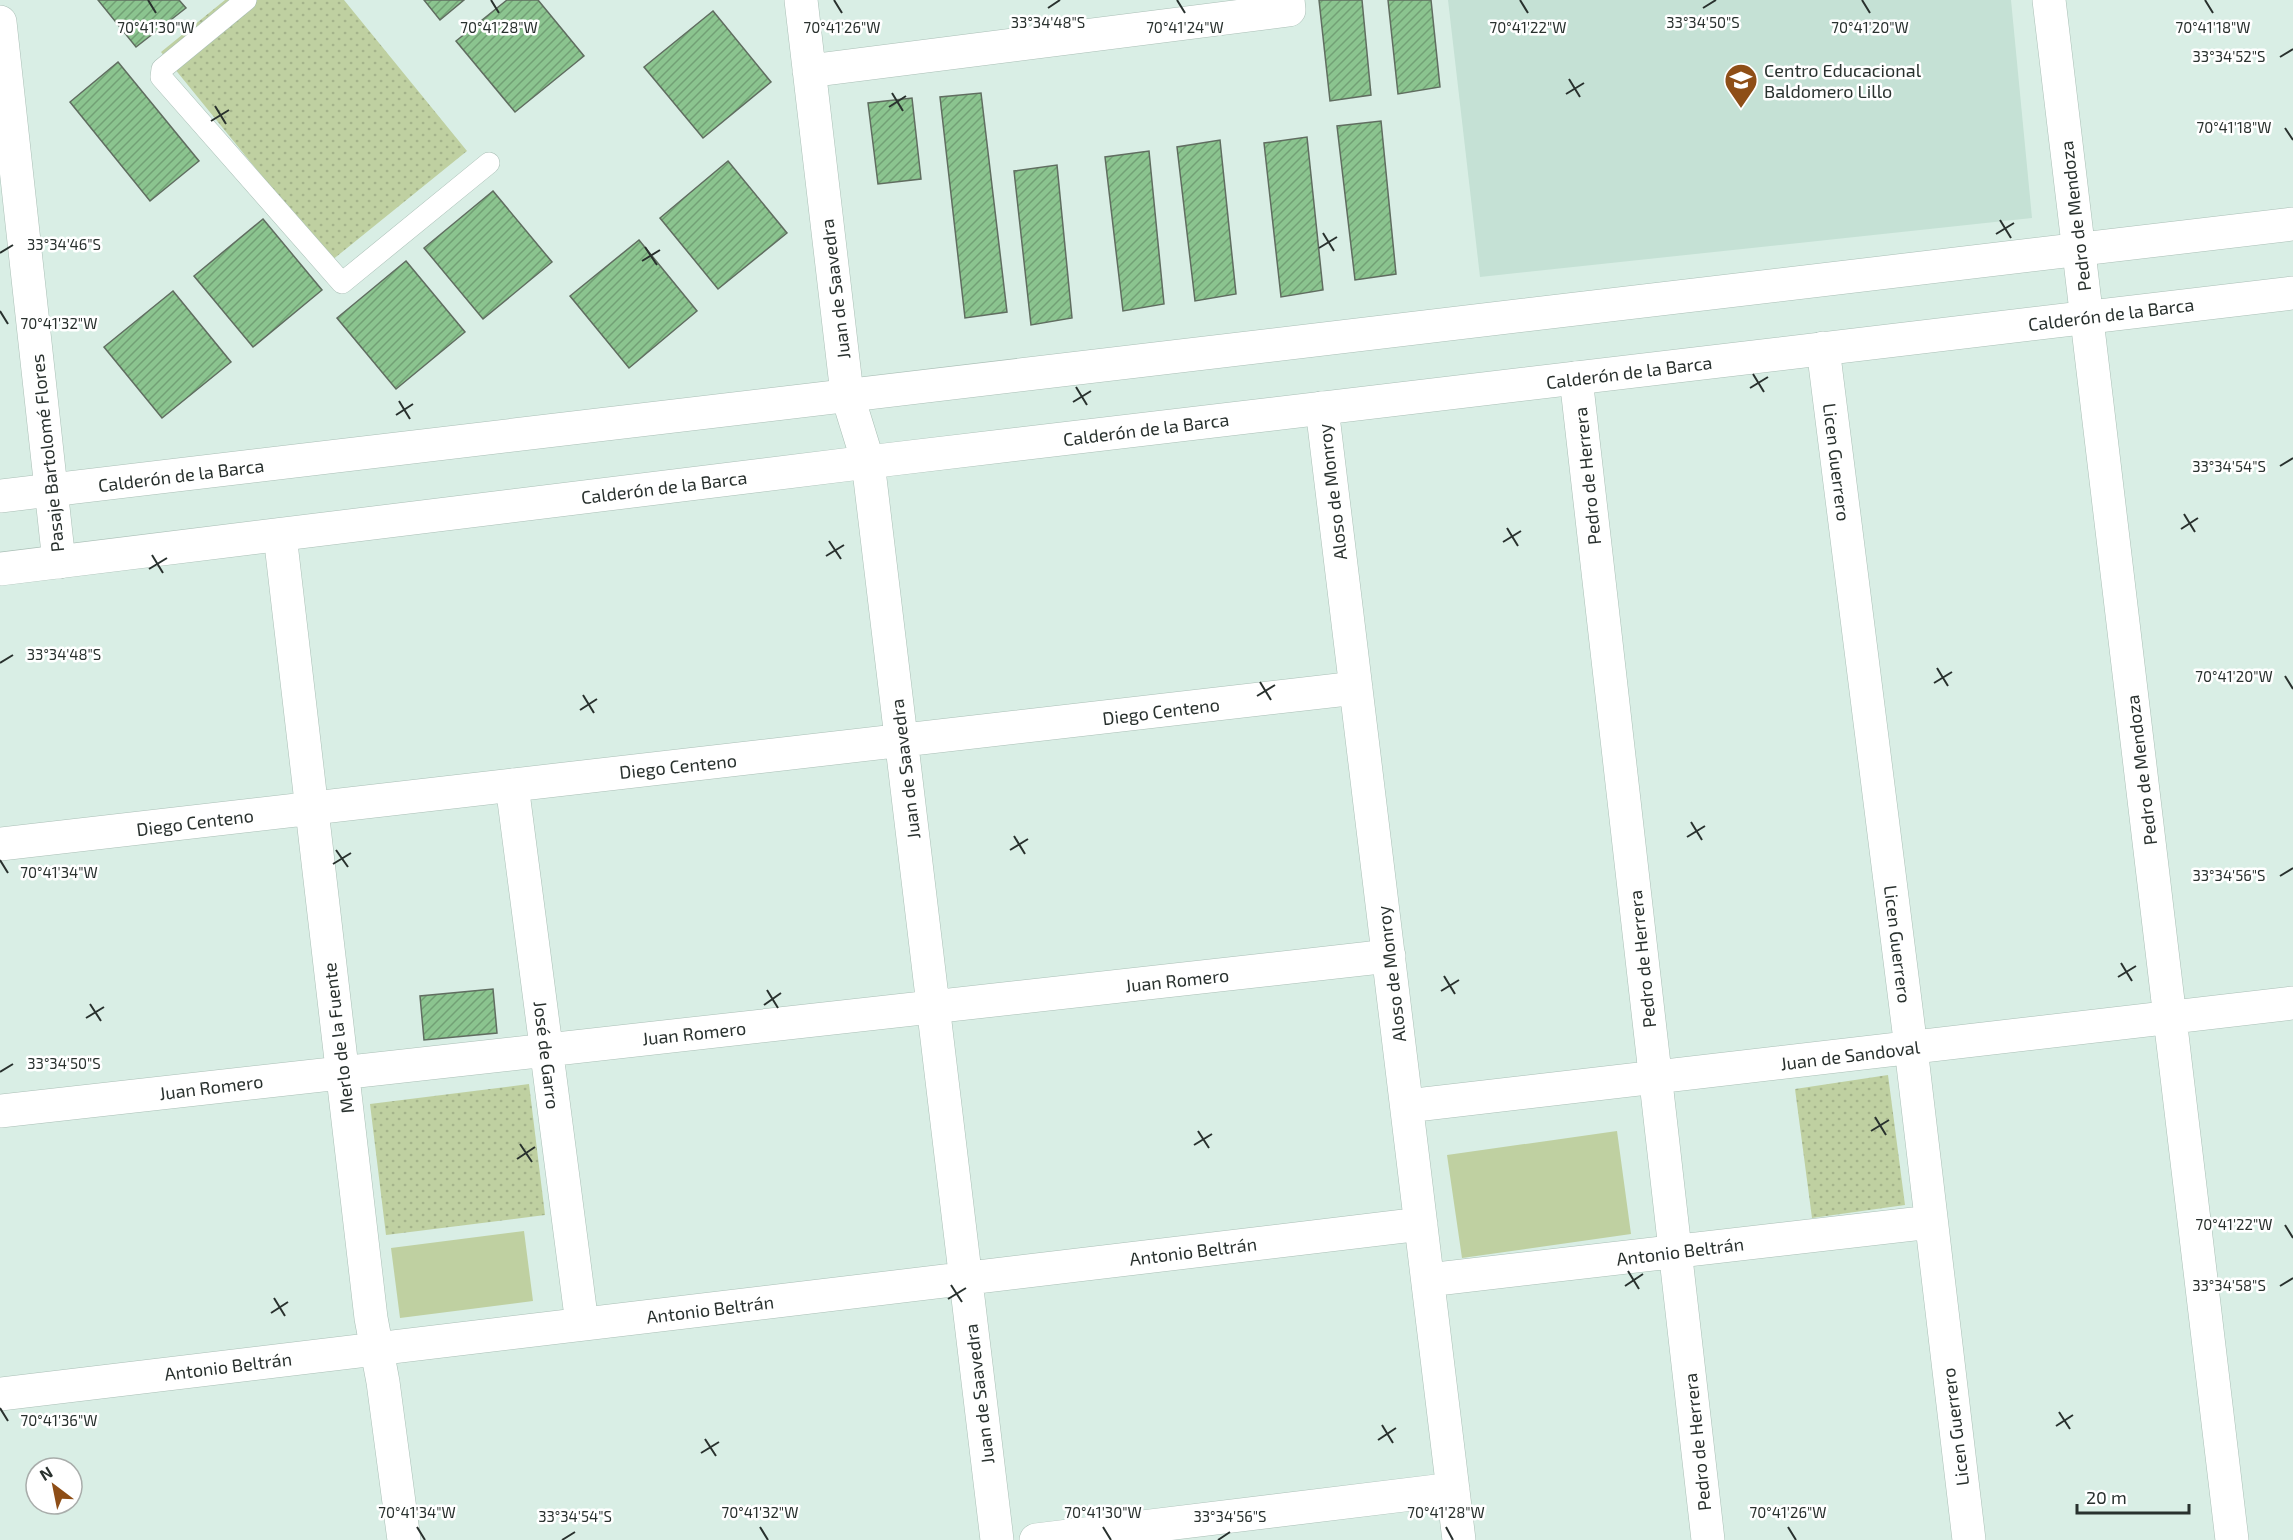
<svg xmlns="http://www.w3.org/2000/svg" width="2293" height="1540" font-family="'Exo 2',sans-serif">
<defs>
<pattern id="grass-dots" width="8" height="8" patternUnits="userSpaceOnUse" patternTransform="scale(1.5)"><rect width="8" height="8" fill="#bfd0a1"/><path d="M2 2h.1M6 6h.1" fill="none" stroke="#a4b38b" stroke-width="1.8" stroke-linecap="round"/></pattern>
<pattern id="building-hatch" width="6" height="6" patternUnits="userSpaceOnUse" patternTransform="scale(1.5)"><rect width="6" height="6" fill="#8bc48f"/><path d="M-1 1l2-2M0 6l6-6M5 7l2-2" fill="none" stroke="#72a075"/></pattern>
</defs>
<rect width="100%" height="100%" fill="#d9eee5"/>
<!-- built -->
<path fill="#c5e1d5" d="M1448,0H2011L2032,218L1480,277Z"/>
<!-- grass -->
<path fill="url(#grass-dots)" d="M225,0H344L467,151L331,261L161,52Z
M1888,1075L1905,1205L1812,1218L1795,1089Z
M529,1084L545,1215L386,1235L370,1104Z"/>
<!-- garden -->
<path fill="#bfd0a1" d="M1617,1131L1631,1234L1462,1258L1447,1155Z
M524,1231L533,1301L400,1318L391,1248Z"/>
<!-- building -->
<path fill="url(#building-hatch)" stroke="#606d60" stroke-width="1.5" d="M98,0H179L186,8L136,47Z
M424,0H464L440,20Z
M507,0H538L584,56L515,112L456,41Z
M1319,0H1362L1371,95L1330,101Z
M1388,0H1431L1440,87L1398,94Z
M713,11L771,82L703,138L644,67Z
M118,62L199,161L150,201L70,102Z
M981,93L1007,312L965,318L940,97Z
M912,98L921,179L878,184L868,103Z
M1381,121L1396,274L1355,280L1337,126Z
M1307,137L1323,290L1281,297L1264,143Z
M1220,140L1236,294L1195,301L1177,147Z
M1149,151L1164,304L1123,311L1105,157Z
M728,161L787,233L718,289L660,218Z
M1057,165L1072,318L1031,325L1014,171Z
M493,191L552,262L483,319L424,248Z
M263,219L322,290L253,347L194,276Z
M639,240L697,311L629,368L570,296Z
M406,261L465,332L396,389L337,318Z
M173,291L231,362L162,418L104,347Z
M493,989L497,1033L424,1040L420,996Z"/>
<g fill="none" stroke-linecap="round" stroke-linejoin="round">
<defs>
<path id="lane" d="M246,0L162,69L161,77L342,283L489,163"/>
<path id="street" d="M801,0L847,394L868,462L997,1540
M2049,0L2232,1540
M0,22L59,562
M809,71L1289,10L1288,0
M1823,348L1911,1048L1969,1540
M1576,378L1708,1540
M1322,408L1459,1540
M280,535L371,1318L383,1382L404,1540
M512,785L582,1324
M0,844L1356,688
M1407,1106L2293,1003
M0,1111L1389,956
M1428,1280L1931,1222
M0,1394L1421,1224
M1036,1540L1453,1489"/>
<path id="secondary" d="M0,496L2293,224
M0,569L868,462L2293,293"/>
</defs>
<!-- lane casing -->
<use href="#lane" stroke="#aabfb6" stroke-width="22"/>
<!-- street casing -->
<use href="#street" stroke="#aabfb6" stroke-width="34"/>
<!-- secondary casing -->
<use href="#secondary" stroke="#aabfb6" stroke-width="34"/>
<!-- lane -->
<use href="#lane" stroke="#fff" stroke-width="21"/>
<!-- street -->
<use href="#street" stroke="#fff" stroke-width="33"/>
<!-- secondary -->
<use href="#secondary" stroke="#fff" stroke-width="33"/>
</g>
<!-- ticks -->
<path fill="none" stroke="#29312e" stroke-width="2" d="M148,0L156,13M491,0L499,13M834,0L842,13M1177,0L1185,13M1520,0L1528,13M1862,0L1870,13M2205,0L2213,13M1048,8L1060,0M1703,8L1716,0M2280,57L2293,49M1569,79L1580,97M892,93L903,111M1566,94L1584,83M215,106L226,124M889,107L906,96M211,121L229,110M2285,128L2293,140M2000,220L2011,238M1323,233L1334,251M1996,234L2014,223M645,247L657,265M1319,248L1337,237M0,253L13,245M642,261L660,250M0,311L8,324M1753,374L1764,392M1076,387L1087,405M1750,388L1768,377M399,401L410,419M1073,402L1091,391M396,415L413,404M2280,466L2293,458M2184,514L2195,532M1507,528L1518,546M2181,529L2198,518M829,541L841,559M1503,542L1521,531M152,555L163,573M826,556L844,545M149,569L167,558M0,663L13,655M1937,668L1948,686M2285,676L2293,689M1260,682L1271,700M1934,683L1952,672M583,695L594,713M1257,696L1275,685M580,710L597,699M1691,822L1702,840M1014,836L1025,854M1687,837L1705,826M336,850L348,867M1010,850L1028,839M0,860L8,873M333,864L351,853M2280,876L2293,868M2121,963L2132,981M1444,976L1455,994M2118,977L2136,966M767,990L778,1008M1441,991L1459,980M90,1004L101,1021M764,1005L781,993M86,1018L104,1007M0,1072L13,1064M1875,1117L1886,1135M1198,1131L1209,1148M1871,1131L1889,1120M520,1144L532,1162M1194,1145L1212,1134M517,1159L535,1147M2285,1225L2293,1238M1628,1271L1639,1289M951,1285L962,1302M1625,1286L1643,1274M2280,1286L2293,1278M274,1298L285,1316M948,1299L966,1288M271,1313L288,1302M0,1408L8,1421M2059,1412L2070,1429M1382,1425L1393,1443M2056,1426L2073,1415M705,1439L716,1456M1378,1440L1396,1428M701,1453L719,1442M417,1527L425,1540M760,1527L768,1540M1103,1527L1111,1540M1446,1527L1453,1540M1788,1527L1796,1540M562,1540L575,1532M1218,1540L1230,1532"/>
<!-- icons -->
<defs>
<symbol id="school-pin" viewBox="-11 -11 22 30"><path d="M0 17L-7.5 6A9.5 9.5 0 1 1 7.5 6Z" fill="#8e4e17" stroke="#fff"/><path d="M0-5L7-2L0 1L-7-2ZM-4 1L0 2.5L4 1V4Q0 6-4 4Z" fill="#fff"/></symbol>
</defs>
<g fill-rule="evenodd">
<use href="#school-pin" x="1722" y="61" width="38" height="52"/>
</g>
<g text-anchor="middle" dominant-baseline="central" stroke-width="5" stroke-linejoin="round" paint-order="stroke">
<!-- poi labels -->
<g font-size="18" fill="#29312e" stroke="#fff" text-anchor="start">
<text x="1764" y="70">Centro Educacional<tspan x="1764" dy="21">Baldomero Lillo</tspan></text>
</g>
<!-- street labels -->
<g font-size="18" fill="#29312e" stroke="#fff">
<text transform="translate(2075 216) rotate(-97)">Pedro de Mendoza</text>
<text transform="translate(835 289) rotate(-97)">Juan de Saavedra</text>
<text transform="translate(2111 314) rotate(-7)">Calderón de la Barca</text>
<text transform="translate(1629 372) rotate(-7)">Calderón de la Barca</text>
<text transform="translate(1146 429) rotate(-7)">Calderón de la Barca</text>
<text transform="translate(47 453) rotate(-96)">Pasaje Bartolomé Flores</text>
<text transform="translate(1837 462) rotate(83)">Licen Guerrero</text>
<text transform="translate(181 475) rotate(-7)">Calderón de la Barca</text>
<text transform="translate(1587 476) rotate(-96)">Pedro de Herrera</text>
<text transform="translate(664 487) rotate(-7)">Calderón de la Barca</text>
<text transform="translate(1332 492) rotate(-97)">Aloso de Monroy</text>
<text transform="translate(1161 711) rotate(-7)">Diego Centeno</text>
<text transform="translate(678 766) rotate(-6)">Diego Centeno</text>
<text transform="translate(905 769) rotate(-97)">Juan de Saavedra</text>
<text transform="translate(2141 770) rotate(-97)">Pedro de Mendoza</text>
<text transform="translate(195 822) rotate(-7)">Diego Centeno</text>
<text transform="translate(1898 944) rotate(83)">Licen Guerrero</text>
<text transform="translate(1642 959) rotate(-96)">Pedro de Herrera</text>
<text transform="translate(1391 974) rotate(-97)">Aloso de Monroy</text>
<text transform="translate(1177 980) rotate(-6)">Juan Romero</text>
<text transform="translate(694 1033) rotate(-6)">Juan Romero</text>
<text transform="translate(338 1038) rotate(-97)">Merlo de la Fuente</text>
<text transform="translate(547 1055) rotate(83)">José de Garro</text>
<text transform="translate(1850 1055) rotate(-7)">Juan de Sandoval</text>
<text transform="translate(211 1087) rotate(-7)">Juan Romero</text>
<text transform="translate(1193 1251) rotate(-7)">Antonio Beltrán</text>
<text transform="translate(1680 1251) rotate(-7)">Antonio Beltrán</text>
<text transform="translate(710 1309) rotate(-7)">Antonio Beltrán</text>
<text transform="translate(228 1366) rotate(-7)">Antonio Beltrán</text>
<text transform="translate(979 1394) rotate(-97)">Juan de Saavedra</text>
<text transform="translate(1955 1427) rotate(-97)">Licen Guerrero</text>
<text transform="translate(1697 1442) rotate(-96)">Pedro de Herrera</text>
</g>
</g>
<g font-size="15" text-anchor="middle" fill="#29312e" stroke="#fff" stroke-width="5" stroke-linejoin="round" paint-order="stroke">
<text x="1048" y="28">33°34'48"S</text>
<text x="1703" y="28">33°34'50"S</text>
<text x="1185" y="33">70°41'24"W</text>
<text x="1870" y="33">70°41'20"W</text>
<text x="156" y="33">70°41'30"W</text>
<text x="499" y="33">70°41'28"W</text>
<text x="842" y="33">70°41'26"W</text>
<text x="1528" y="33">70°41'22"W</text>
<text x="2213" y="33">70°41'18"W</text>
<text x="2229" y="62">33°34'52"S</text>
<text x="2234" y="133">70°41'18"W</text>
<text x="64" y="250">33°34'46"S</text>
<text x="59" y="329">70°41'32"W</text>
<text x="2229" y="472">33°34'54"S</text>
<text x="64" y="660">33°34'48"S</text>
<text x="2234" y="682">70°41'20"W</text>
<text x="59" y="878">70°41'34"W</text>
<text x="2229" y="881">33°34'56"S</text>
<text x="64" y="1069">33°34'50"S</text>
<text x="2234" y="1230">70°41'22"W</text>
<text x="2229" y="1291">33°34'58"S</text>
<text x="59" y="1426">70°41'36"W</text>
<text x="417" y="1518">70°41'34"W</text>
<text x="760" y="1518">70°41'32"W</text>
<text x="1103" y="1518">70°41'30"W</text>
<text x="1446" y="1518">70°41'28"W</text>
<text x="1788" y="1518">70°41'26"W</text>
<text x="575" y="1522">33°34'54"S</text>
<text x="1230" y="1522">33°34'56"S</text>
</g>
<!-- north arrow -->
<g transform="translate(54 1486) rotate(328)"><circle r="28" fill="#ffffff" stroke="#a9adab" stroke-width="1.5"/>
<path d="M0-4.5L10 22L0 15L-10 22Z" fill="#8e4e17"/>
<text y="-9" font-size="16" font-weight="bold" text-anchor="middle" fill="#29312e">N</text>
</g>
<!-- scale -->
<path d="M2077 1504v9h112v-9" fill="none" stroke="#29312e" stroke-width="3"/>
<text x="2086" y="1504" font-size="18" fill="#29312e" stroke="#ffffff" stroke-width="4.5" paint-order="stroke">20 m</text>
</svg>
